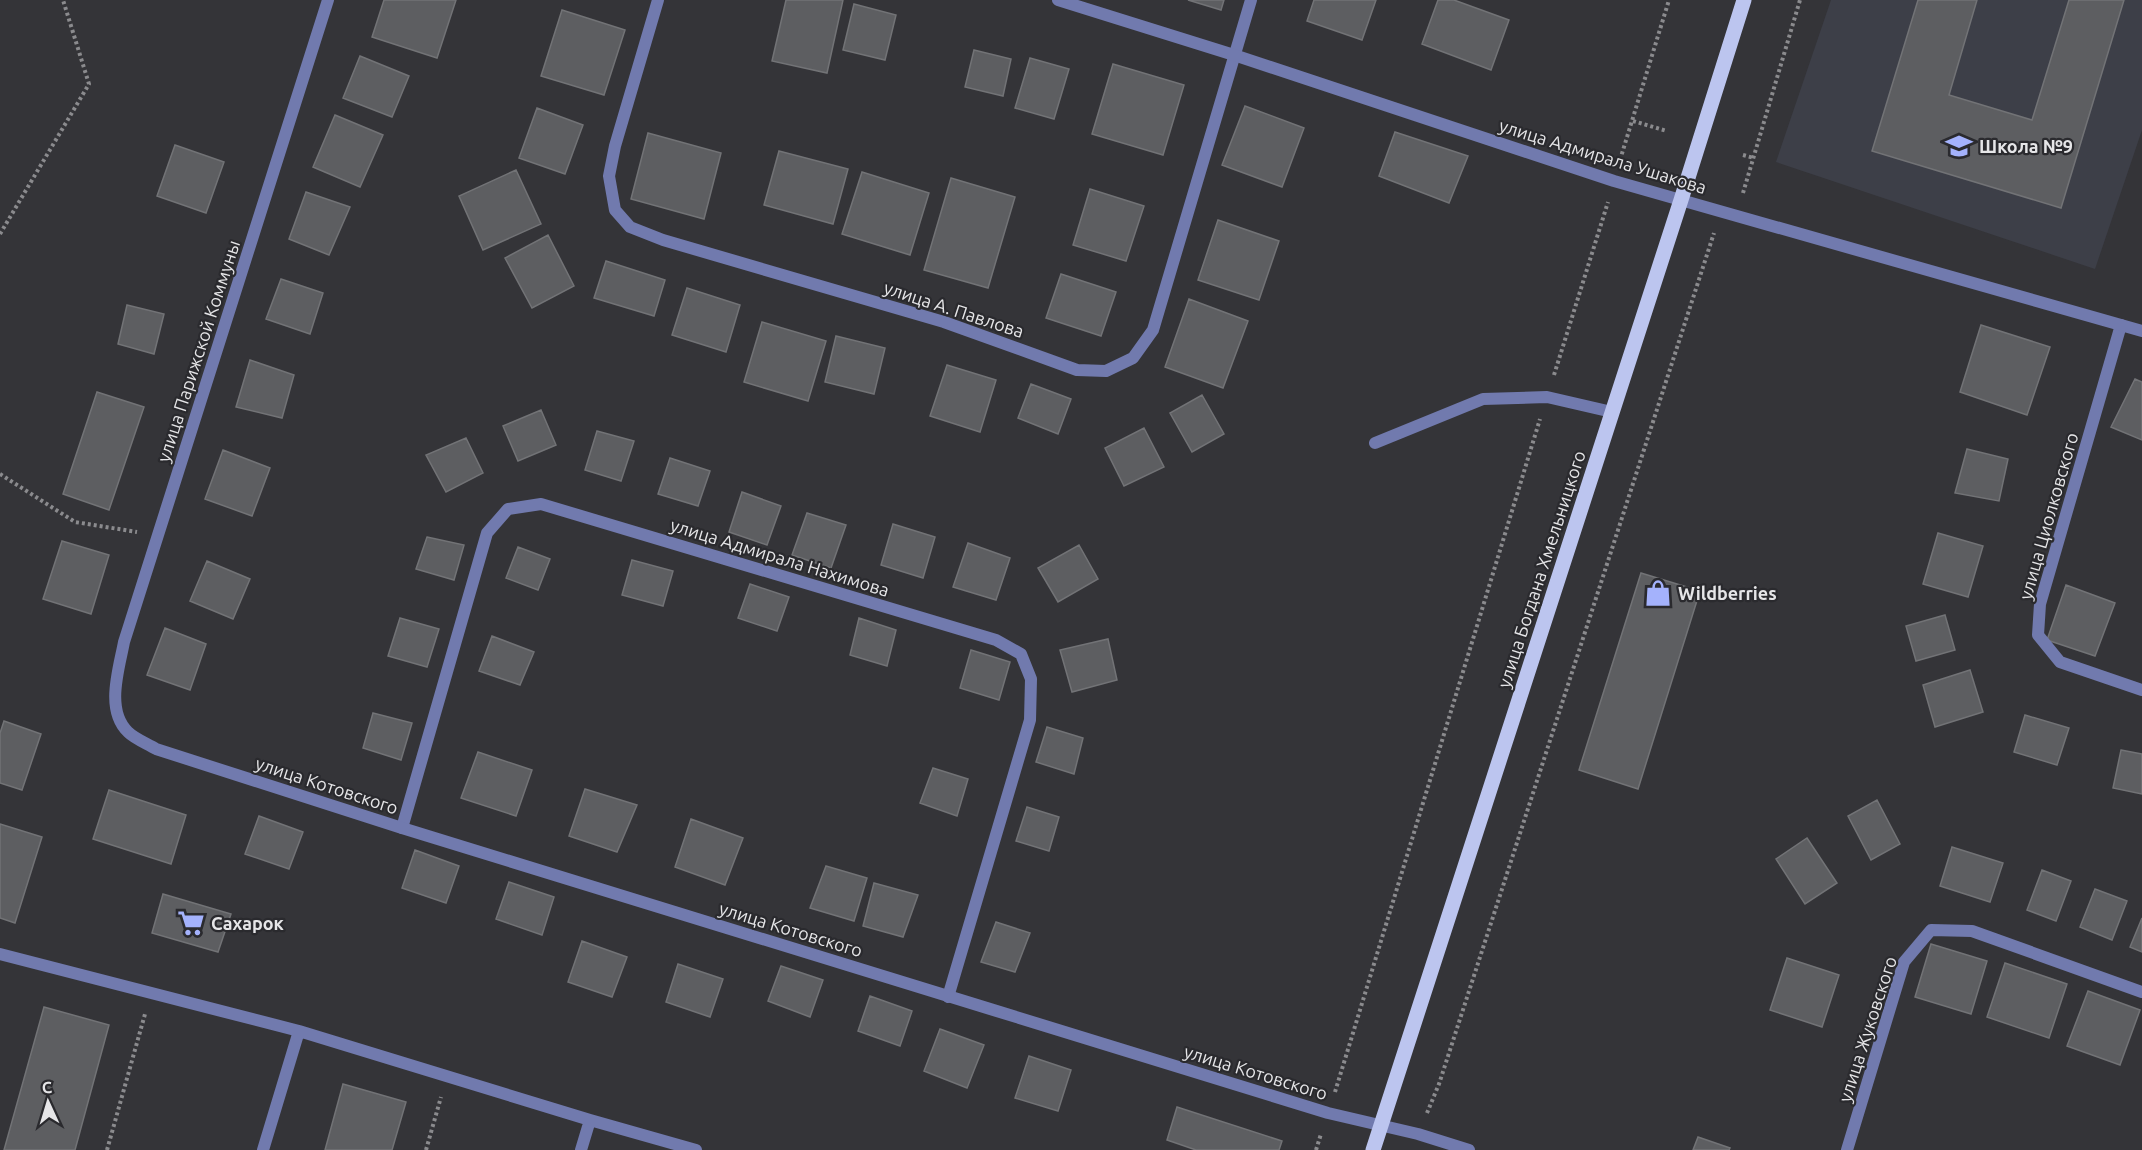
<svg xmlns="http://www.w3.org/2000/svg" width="2142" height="1150" font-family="Ubuntu,sans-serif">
<rect width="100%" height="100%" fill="#343438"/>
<!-- built -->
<path fill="#3d3f48" d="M1831,0H2142V130L2095,269L1776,162Z"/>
<!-- building -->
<path fill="#5d5e61" stroke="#727376" stroke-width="1.5" d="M384,0H456L437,58L372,37Z
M786,0H843L827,73L772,61Z
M1188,0H1224L1221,10Z
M1314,0H1376L1362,40L1307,21Z
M1438,0H1454L1509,20L1491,70L1422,44Z
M1918,0H1977L1949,95L2032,120L2069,0H2124L2061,208L1872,151Z
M854,4L896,15L885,60L843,50Z
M562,10L625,30L604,95L541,76Z
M974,50L1011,59L1003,96L965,87Z
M360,56L409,76L392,117L343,98Z
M1030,58L1069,69L1054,119L1015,108Z
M1113,64L1184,85L1163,155L1092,134Z
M1245,106L1304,128L1282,187L1222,165Z
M537,108L583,125L565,174L519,158Z
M335,115L383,135L360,187L313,167Z
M1395,132L1468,156L1449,203L1379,176Z
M648,133L721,153L704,219L631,199Z
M175,145L224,162L206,213L157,196Z
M779,151L848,169L833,224L764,205Z
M516,170L541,224L483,250L459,196Z
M862,172L929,193L910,255L842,234Z
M951,178L1015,197L988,288L924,270Z
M1090,189L1144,206L1126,261L1073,245Z
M306,192L350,207L329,255L289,239Z
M1218,220L1279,241L1259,300L1198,280Z
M548,235L574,286L532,308L505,258Z
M606,261L665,280L654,316L594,298Z
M1061,274L1116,292L1101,336L1046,318Z
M281,279L323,293L310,334L266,319Z
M687,288L740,305L726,352L672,335Z
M1189,299L1248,321L1223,388L1165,367Z
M127,305L164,314L154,354L118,344Z
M762,322L826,341L808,401L744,382Z
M1981,325L2050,347L2027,415L1960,392Z
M836,336L885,348L874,394L825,382Z
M250,360L294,375L282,418L236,407Z
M947,365L996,380L980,432L930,416Z
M2135,379L2142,382V440L2111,427Z
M1031,384L1071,399L1058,434L1018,418Z
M97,392L144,407L109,510L63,494Z
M1202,395L1224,434L1192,452L1170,413Z
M541,410L556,445L518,461L503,426Z
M1144,428L1164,467L1124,486L1105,448Z
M597,431L634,441L621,481L585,470Z
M466,438L483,473L446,492L426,455Z
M1967,449L2008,459L1999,501L1955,493Z
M223,450L270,468L252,516L205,499Z
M670,458L710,471L698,506L658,494Z
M742,492L781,506L767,545L729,532Z
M807,513L846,525L831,568L792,555Z
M893,524L935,537L923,578L881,565Z
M1938,533L1983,546L1968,597L1923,584Z
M427,537L464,545L454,580L416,569Z
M62,541L109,555L91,614L43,599Z
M968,543L1010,558L996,600L953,587Z
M1079,545L1098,579L1058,602L1038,568Z
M518,547L550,559L538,590L506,578Z
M632,560L673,571L663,606L622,595Z
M207,561L250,579L233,619L190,601Z
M1641,573L1700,591L1638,789L1579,770Z
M750,584L789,597L777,631L738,618Z
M2066,585L2115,603L2095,656L2047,640Z
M1945,615L1955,650L1916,661L1906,626Z
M400,618L439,629L427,667L388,656Z
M859,618L896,630L887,666L850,655Z
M165,628L206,644L190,690L147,675Z
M492,636L534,652L520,685L479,671Z
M1108,639L1117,680L1072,692L1060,650Z
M971,650L1010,662L999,700L960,688Z
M1970,670L1983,712L1935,727L1923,685Z
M373,713L412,723L401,760L363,748Z
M2025,715L2069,728L2057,765L2014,752Z
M4,721L41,734L22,790L0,783V733Z
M1047,727L1083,738L1074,774L1036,762Z
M2121,750L2142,754V794L2113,788Z
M478,752L532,770L516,816L461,798Z
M933,768L968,779L957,816L920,803Z
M585,789L637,805L617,852L569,836Z
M109,790L186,815L171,864L93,839Z
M1877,800L1900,844L1871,860L1848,816Z
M1027,807L1059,817L1049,851L1016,841Z
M259,816L303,832L289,869L245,854Z
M691,819L743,838L725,885L675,867Z
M0,824L42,837L15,923L0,918Z
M1807,838L1837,883L1805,904L1776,859Z
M1952,847L2003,863L1990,902L1940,886Z
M415,850L459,866L446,903L402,888Z
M826,866L867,878L854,921L810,908Z
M2042,870L2071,881L2056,921L2027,910Z
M509,882L554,897L542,935L496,919Z
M874,883L918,895L903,937L863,926Z
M2095,889L2127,901L2112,940L2080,927Z
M163,894L231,914L218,952L152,933Z
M2142,918V952L2130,947Z
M996,922L1030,933L1015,972L981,962Z
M582,941L627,957L612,997L568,982Z
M1931,944L1987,961L1971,1014L1915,997Z
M1787,958L1839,975L1822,1027L1770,1010Z
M2005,963L2067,984L2049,1038L1987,1017Z
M678,964L723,979L710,1017L666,1002Z
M781,966L823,980L810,1017L768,1001Z
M2088,991L2140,1010L2120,1065L2067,1046Z
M870,996L912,1011L900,1046L858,1031Z
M44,1007L109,1025L75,1150H4Z
M940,1029L984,1045L967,1088L924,1071Z
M1029,1056L1071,1070L1058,1111L1015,1098Z
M343,1084L406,1102L392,1150H325Z
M1177,1107L1282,1141L1279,1150H1196L1167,1140Z
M1698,1137L1730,1148L1729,1150H1693Z"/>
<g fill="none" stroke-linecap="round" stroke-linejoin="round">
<!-- path -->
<path stroke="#8b8b8e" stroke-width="4" stroke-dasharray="3 3" stroke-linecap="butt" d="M1633,121L1667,131
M1743,155L1754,158
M1620,160L1669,0
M1743,193L1800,0
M0,234L89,84L63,0
M1554,375L1608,202
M0,474L75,522L137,532
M1335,1092L1540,419
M1427,1113L1439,1084L1714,233
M107,1150L145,1014
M426,1150L441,1097
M1316,1150L1321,1134"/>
<!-- lane -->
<path stroke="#717aae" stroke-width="12" d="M658,0L615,146L609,176L615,210L630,227L663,240L944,322L1077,370L1106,371L1133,358L1153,330L1251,0
M2121,325L2040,604L2038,635L2060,662L2142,690
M1375,443L1483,399L1547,397L1612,412
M402,828L487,533L508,509L541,504L996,640L1021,654L1031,679L1030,720L948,997
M0,954L299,1031L590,1120L696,1150
M263,1150L299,1031
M581,1150L590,1120
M1847,1150L1904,962L1931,930L1972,931L2142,992"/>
<!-- street -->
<path stroke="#717aae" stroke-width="12" d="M328,0L124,642C119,669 105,710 128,732C135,739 148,744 156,749L402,828L1328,1113L1418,1134L1469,1150
M1058,0L1234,55L1614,181L2142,331"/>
<!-- primary -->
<path stroke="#bcc5ef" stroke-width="15" d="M1373,1150L1681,200L1744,0"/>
</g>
<!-- icons -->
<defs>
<symbol id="school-bare" viewBox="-9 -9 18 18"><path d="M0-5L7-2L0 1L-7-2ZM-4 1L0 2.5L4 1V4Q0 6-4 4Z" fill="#a4b2fc" stroke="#2a2a2e" stroke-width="2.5" paint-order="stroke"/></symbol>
<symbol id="shop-bare" viewBox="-9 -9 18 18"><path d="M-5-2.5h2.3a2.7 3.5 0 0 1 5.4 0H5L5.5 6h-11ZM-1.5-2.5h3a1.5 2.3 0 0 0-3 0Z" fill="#a4b2fc" stroke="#2a2a2e" stroke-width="2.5" paint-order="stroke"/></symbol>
<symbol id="supermarket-bare" viewBox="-9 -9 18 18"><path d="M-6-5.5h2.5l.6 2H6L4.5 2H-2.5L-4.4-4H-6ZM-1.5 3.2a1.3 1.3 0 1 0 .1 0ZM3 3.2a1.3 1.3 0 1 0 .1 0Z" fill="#a4b2fc" stroke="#2a2a2e" stroke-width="2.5" paint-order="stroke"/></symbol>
</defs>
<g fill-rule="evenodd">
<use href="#school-bare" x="1940" y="127" width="38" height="38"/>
<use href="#shop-bare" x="1639" y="574" width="38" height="38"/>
<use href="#supermarket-bare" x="172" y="904" width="38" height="38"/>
</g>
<g text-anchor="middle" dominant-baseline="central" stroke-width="4.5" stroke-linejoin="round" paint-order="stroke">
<!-- poi labels -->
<g font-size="18" font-weight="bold" fill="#e6e6e8" stroke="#2a2a2e" text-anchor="start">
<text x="1979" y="146">Школа №9</text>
<text x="1678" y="593">Wildberries</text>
<text x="211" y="923">Сахарок</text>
</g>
<!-- street labels -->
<g font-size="18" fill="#e6e6e8" stroke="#2a2a2e">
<text transform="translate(1603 156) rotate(17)">улица Адмирала Ушакова</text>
<text transform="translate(954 309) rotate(18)">улица А. Павлова</text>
<text transform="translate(198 351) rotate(-72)">улица Парижской Коммуны</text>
<text transform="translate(2048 516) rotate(-74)">улица Циолковского</text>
<text transform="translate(780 557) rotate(17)">улица Адмирала Нахимова</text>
<text transform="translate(1541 569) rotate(-72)">улица Богдана Хмельницкого</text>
<text transform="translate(327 785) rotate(18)">улица Котовского</text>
<text transform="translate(791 929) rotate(17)">улица Котовского</text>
<text transform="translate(1867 1029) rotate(-72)">улица Жуковского</text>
<text transform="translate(1256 1072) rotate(17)">улица Котовского</text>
</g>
</g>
<!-- north arrow -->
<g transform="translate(48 1102) rotate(356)" stroke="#2a2a2e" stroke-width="4.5" paint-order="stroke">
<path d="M0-4.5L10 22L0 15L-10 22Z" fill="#e6e6e8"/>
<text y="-9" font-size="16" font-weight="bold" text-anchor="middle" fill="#e6e6e8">С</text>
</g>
</svg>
